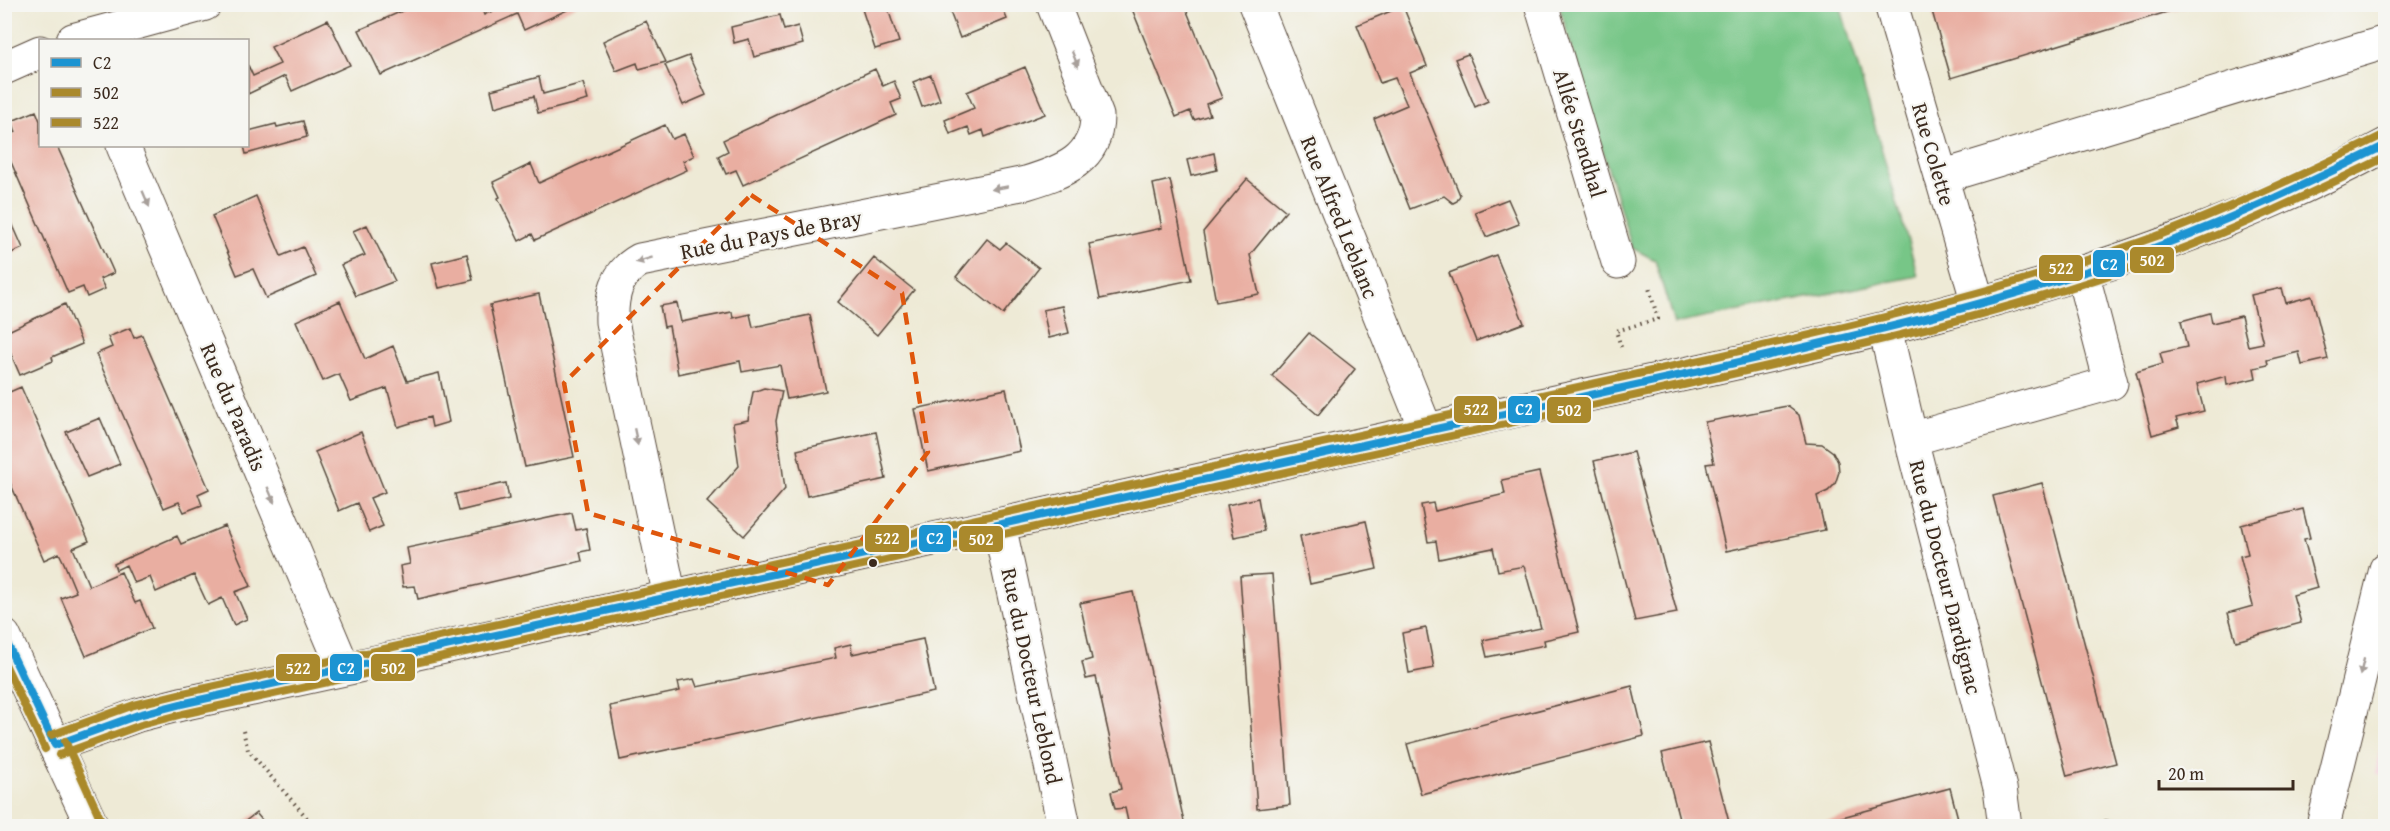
<svg xmlns="http://www.w3.org/2000/svg" width="2390" height="831" font-family="'Gentium Book Plus',serif">
<rect width="100%" height="100%" fill="#f6f6f2"/>
<filter id="ink" filterUnits="userSpaceOnUse"><feTurbulence type="fractalNoise" baseFrequency=".0167" numOctaves="2"/><feDisplacementMap in="SourceGraphic" scale="12" xChannelSelector="R" yChannelSelector="G"/><feConvolveMatrix kernelMatrix="1 2 1 2 8 2 1 2 1" color-interpolation-filters="sRGB"/></filter>
<filter id="wash" filterUnits="userSpaceOnUse"><feTurbulence type="fractalNoise" baseFrequency=".008" numOctaves="4" result="noise"/><feDisplacementMap in="SourceGraphic" scale="24" xChannelSelector="R" yChannelSelector="G"/><feGaussianBlur stdDeviation="1.35" result="paint"/><feColorMatrix in="noise" values="0 0 0 0 0 0 0 0 0 0 0 0 0 0 0 0 0 1.4 0 .05"/><feComposite in="paint" operator="in"/></filter>
<g filter="url(#wash)">
<rect width="100%" height="100%" fill="#eeead6"/>
<!-- built -->
<path fill="#f4cfdc" d="M2385,731V776L2375,773Z"/>
<!-- green -->
<path fill="#77c687" stroke="#597852" stroke-width="1.5" d="M1559,5H1840L1918,276L1674,324L1655,260L1632,248Z"/>
<g id="blocks">
<!-- building -->
<path fill="#e9aea1" d="M418,4H480L484,15L507,4H580L524,30L517,14L381,75L359,30Z
M881,4H891L887,6L899,42L875,49L862,9Z
M947,4H1001L1007,19L960,38Z
M1130,4H1184L1222,98L1206,104L1210,115L1194,120L1190,111L1176,117Z
M1953,4H2190V5L1951,78L1932,11Z
M1403,6L1427,66L1410,73L1460,195L1457,201L1453,203L1444,196L1410,209L1374,119L1407,105L1395,78L1380,83L1357,25Z
M780,15L784,30L798,26L803,44L754,57L749,39L734,43L731,27Z
M328,20L350,65L292,91L285,76L248,94V65L253,76L280,64L271,47Z
M646,21L666,62L639,69L637,63L616,71L603,41Z
M1468,54L1488,101L1475,107L1455,59Z
M689,56L706,95L683,105L665,65Z
M1025,67L1045,114L985,137L983,130L971,135L968,127L950,134L945,120L974,108L967,92Z
M875,69L883,86L894,81L901,99L891,103L896,115L743,185L736,170L726,174L718,156L728,151L723,140Z
M931,75L940,100L922,107L913,82Z
M539,77L543,94L583,83L588,100L538,113L534,96L495,107L491,90Z
M36,111L40,121V146H57L114,273L100,279L105,289L87,297L83,287L68,293L4,146V137L16,132L12,121Z
M303,121L307,137L246,154L244,146H248V131L276,124L277,127Z
M665,125L672,139L684,134L694,156L683,161L687,170L535,240L532,234L519,241L498,198L500,197L493,182L531,164L539,183Z
M1214,153L1217,170L1191,176L1187,160Z
M1247,179L1286,211L1250,255L1259,294L1216,302L1203,232Z
M1170,180L1191,280L1100,299L1089,244L1162,228L1153,184Z
M256,196L281,256L303,247L316,276L266,298L253,269L237,275L212,216Z
M1508,199L1519,224L1486,237L1475,212Z
M4,205L23,248L4,256Z
M367,225L395,281L356,296L341,265L365,255L353,231Z
M987,239L1000,249L1006,243L1039,268L1003,314L956,277Z
M467,254L473,280L439,288L432,263Z
M1496,255L1524,323L1476,341L1449,273Z
M874,258L914,290L877,335L838,302Z
M2282,288L2286,303L2312,296L2328,359L2302,365L2299,352L2267,360L2268,365L2254,368L2256,378L2227,385L2226,376L2197,384L2204,411L2176,418L2179,427L2152,435L2136,372L2163,364L2160,353L2187,347L2181,321L2210,313L2212,323L2241,316L2248,346L2263,343L2251,295Z
M539,294L574,457L525,467L490,305Z
M340,301L365,359L393,346L407,381L439,373L449,422L432,427L430,417L398,427L387,388L351,401L339,374L323,381L296,321Z
M677,303L681,322L732,312L733,318L750,314L753,327L810,315L826,391L787,399L780,365L742,372L740,361L678,374L669,326L664,327L660,306Z
M65,304L82,344L52,357L53,361L20,375L4,338V333Z
M1062,306L1069,333L1049,338L1043,310Z
M130,328L134,338L142,335L209,489L198,494L202,505L184,512L179,502L164,508L96,354L112,347L108,337Z
M1309,333L1355,369L1318,415L1272,376Z
M21,387L89,541L73,548L89,586L121,572L135,603L140,601L152,628L86,656L61,598L76,592L64,563L59,553L44,560L5,471V394Z
M764,388L782,391L776,421L785,489L744,536L707,502L739,466L733,423L748,420L753,392Z
M1006,389L1020,451L928,471L915,409Z
M1787,406L1799,415L1806,443L1822,444L1833,452L1838,462L1839,472L1835,484L1828,491L1817,496L1825,530L1726,551L1706,464L1714,463L1705,422Z
M100,418L120,464L87,477L66,432Z
M361,432L385,492L370,498L383,526L369,532L357,503L339,511L315,452Z
M876,432L886,479L807,496L797,450Z
M1633,452L1677,613L1635,621L1594,461Z
M1539,472L1579,632L1544,640L1545,645L1487,657L1483,640L1541,628L1524,566L1498,571L1493,548L1439,559L1436,541L1428,542L1421,505L1433,503L1435,511L1505,494L1502,480Z
M506,483L509,499L459,511L455,494Z
M2042,483L2116,763L2067,776L1993,496Z
M1258,498L1264,531L1234,537L1227,505Z
M2303,509L2310,538L2304,539L2317,588L2293,595L2301,623L2236,641L2228,613L2253,606L2240,556L2248,554L2241,525Z
M572,513L576,530L586,528L590,550L580,552L582,561L418,599L415,586L403,587L400,566L410,564L407,548Z
M1366,521L1377,569L1310,584L1300,536Z
M225,526L251,586L235,592L247,619L234,625L222,598L208,605L194,575L156,592L150,577L134,583L126,565L116,570L114,564L177,536L181,544Z
M1272,574L1290,805L1257,809L1240,576Z
M1133,592L1185,826H1129L1125,808L1115,809L1111,792L1121,789L1096,677L1086,679L1082,662L1092,659L1080,603Z
M1426,628L1434,668L1409,673L1402,633Z
M923,639L934,692L620,760L610,706L680,691L678,682L694,679L697,687L836,658L834,648L851,644L852,654Z
M1632,686L1644,736L1421,794L1407,744Z
M1708,742L1730,826H1681L1662,753Z
M1950,788L1960,826H1809Z
M256,813L267,826H239Z
M2104,820L2145,825V826H2103Z"/>
</g>
</g>
<g filter="url(#ink)">
<use href="#blocks" fill-opacity="0" stroke="#56473a" stroke-width="1.5"/>
<g fill="none" stroke-linecap="round" stroke-linejoin="round">
<defs>
<path id="minor" d="M1255,4L1426,430
M1541,4L1618,262
M1891,4L1978,303
M73,40L205,4
M4,68L40,52
M123,146L344,669
M1941,177L2386,42
M1885,328L1911,439L2000,788L2005,826
M1911,439L2111,383L2082,272
M999,525L1064,826
M670,597L612,322C611,296 616,273 640,260L1026,183C1062,172 1097,160 1097,116L1053,4
M55,745L138,715L181,704C346,670 510,632 674,596C931,539 1188,484 1445,426C1764,354 2095,303 2386,145
M2323,826L2386,569"/>
<path id="tertiary" d="M4,636L92,826"/>
</defs>
<!-- minor casing -->
<use href="#minor" stroke="#56473a" stroke-width="35"/>
<!-- tertiary casing -->
<use href="#tertiary" stroke="#56473a" stroke-width="35"/>
<!-- path -->
<path stroke="#56473a" stroke-width="4" stroke-dasharray="1.5 4.5" stroke-linecap="butt" d="M1621,347L1616,331L1658,319L1649,288
M243,731L248,750L314,826"/>
<!-- minor -->
<use href="#minor" stroke="#fff" stroke-width="33"/>
<!-- tertiary -->
<use href="#tertiary" stroke="#fff" stroke-width="33"/>
<defs>
<path id="bus-1" d="M4,637L55,745
M55,745L138,715L181,704L1686,374C1846,338 2008,303 2162,245C2239,216 2312,181 2386,145"/>
<path id="bus-2" d="M4,662L45,749
M59,755L141,725L183,714L1688,384C1849,348 2011,313 2166,255C2241,227 2313,192 2386,157"/>
<path id="bus-3" d="M51,735L134,705L179,694L1683,364C1843,328 2003,292 2157,236C2234,207 2308,172 2381,136
M65,741L102,822"/>
</defs>
<!-- bus-1 casing -->
<use href="#bus-1" stroke="#f6f6f2" stroke-width="12"/>
<!-- bus-2 casing -->
<use href="#bus-2" stroke="#f6f6f2" stroke-width="12"/>
<!-- bus-3 casing -->
<use href="#bus-3" stroke="#f6f6f2" stroke-width="12"/>
<!-- bus-1 -->
<use href="#bus-1" stroke="#1c94d2" stroke-width="8"/>
<!-- bus-2 -->
<use href="#bus-2" stroke="#aa892c" stroke-width="8"/>
<!-- bus-3 -->
<use href="#bus-3" stroke="#aa892c" stroke-width="8"/>
</g>
<!-- one-way arrows -->
<defs><path id="oneway-solid" d="M-6-.8H1V-3.2L6.5 0L1 3.2V.8H-6Z" transform="scale(1.5)"/></defs>
<g fill="#a79f9a">
<use href="#oneway-solid" transform="translate(1075 59) rotate(68)"/>
<use href="#oneway-solid" transform="translate(1000 188) rotate(169)"/>
<use href="#oneway-solid" transform="translate(146 199) rotate(67)"/>
<use href="#oneway-solid" transform="translate(644 260) rotate(163)"/>
<use href="#oneway-solid" transform="translate(636 437) rotate(78)"/>
<use href="#oneway-solid" transform="translate(271 495) rotate(67)"/>
<use href="#oneway-solid" transform="translate(2362 667) rotate(104)"/>
</g>
</g>
<!-- marked area -->
<path fill="none" stroke="#df570d" stroke-width="4.5" stroke-dasharray="12 8" stroke-linejoin="round" d="M751,195L902,293L928,452L828,585L588,513L564,383Z"/>
<!-- markers -->
<circle fill="#3b2a1e" stroke="#f6f6f2" stroke-width="2" cx="873" cy="563" r="5"/>
<g text-anchor="middle" dominant-baseline="central" stroke-width="4.5" stroke-linejoin="round" paint-order="stroke">
<!-- street labels -->
<g font-size="22" fill="#3b2a1e" stroke="#f6f6f2">
<text transform="translate(1580 133) rotate(73)">Allée Stendhal</text>
<text transform="translate(1934 154) rotate(74)">Rue Colette</text>
<text transform="translate(1340 217) rotate(68)">Rue Alfred Leblanc</text>
<text transform="translate(771 234) rotate(-11)">Rue du Pays de Bray</text>
<text transform="translate(234 407) rotate(67)">Rue du Paradis</text>
<text transform="translate(1946 577) rotate(76)">Rue du Docteur Dardignac</text>
<text transform="translate(1032 676) rotate(78)">Rue du Docteur Leblond</text>
</g>
</g>
<g stroke="#f6f6f2" stroke-width="2">
<rect x="2129" y="246" width="46" height="28" rx="6" fill="#aa892c"/>
<rect x="2092" y="249" width="34" height="29" rx="6" fill="#1c94d2"/>
<rect x="2038" y="254" width="46" height="28" rx="6" fill="#aa892c"/>
<rect x="1507" y="395" width="34" height="29" rx="6" fill="#1c94d2"/>
<rect x="1453" y="395" width="45" height="29" rx="6" fill="#aa892c"/>
<rect x="1546" y="396" width="46" height="28" rx="6" fill="#aa892c"/>
<rect x="918" y="524" width="34" height="29" rx="6" fill="#1c94d2"/>
<rect x="864" y="524" width="46" height="29" rx="6" fill="#aa892c"/>
<rect x="958" y="525" width="46" height="28" rx="6" fill="#aa892c"/>
<rect x="329" y="653" width="34" height="29" rx="6" fill="#1c94d2"/>
<rect x="275" y="653" width="46" height="29" rx="6" fill="#aa892c"/>
<rect x="370" y="653" width="46" height="29" rx="6" fill="#aa892c"/>
</g>
<g font-size="16" text-anchor="middle" font-weight="bold" fill="#fff">
<text x="2152" y="266">502</text>
<text x="2109" y="270">C2</text>
<text x="2061" y="274">522</text>
<text x="1524" y="415">C2</text>
<text x="1476" y="415">522</text>
<text x="1569" y="416">502</text>
<text x="935" y="544">C2</text>
<text x="887" y="544">522</text>
<text x="981" y="545">502</text>
<text x="346" y="674">C2</text>
<text x="298" y="674">522</text>
<text x="393" y="674">502</text>
</g>
<!-- margin -->
<rect width="2390" height="831" fill="none" stroke="#f6f6f2" stroke-width="24"/>
<!-- legend -->
<rect x="39" y="39" width="210" height="108" fill="#f6f6f2" stroke="#aba49d" stroke-width="1.5"/>
<rect x="51" y="58" width="30" height="9" fill="#1c94d2" stroke="#aba49d" stroke-width="1.5"/>
<text x="93" y="69" font-size="18" fill="#3b2a1e">C2</text>
<rect x="51" y="88" width="30" height="9" fill="#aa892c" stroke="#aba49d" stroke-width="1.5"/>
<text x="93" y="99" font-size="18" fill="#3b2a1e">502</text>
<rect x="51" y="118" width="30" height="9" fill="#aa892c" stroke="#aba49d" stroke-width="1.5"/>
<text x="93" y="129" font-size="18" fill="#3b2a1e">522</text>
<!-- scale -->
<path d="M2159 780v9h134v-9" fill="none" stroke="#3b2a1e" stroke-width="3"/>
<text x="2168" y="780" font-size="18" fill="#3b2a1e" stroke="#f6f6f2" stroke-width="4.5" paint-order="stroke">20 m</text>
</svg>
